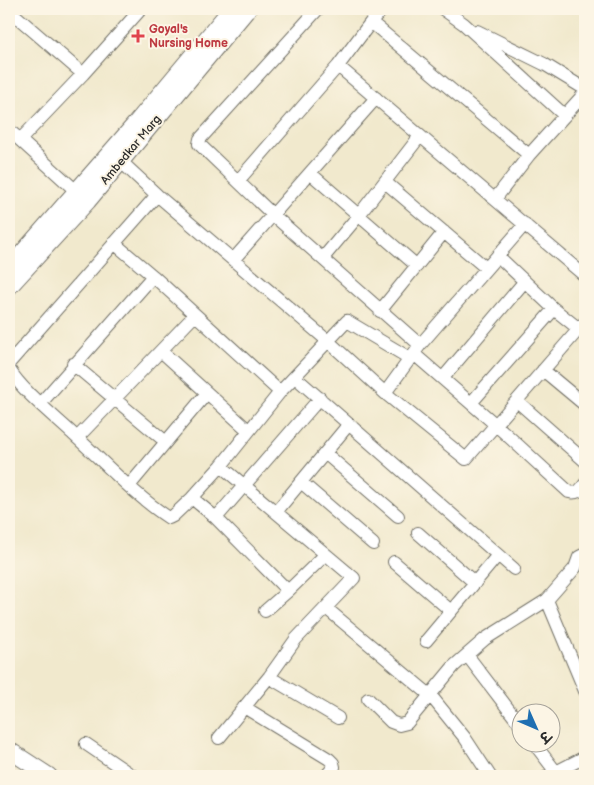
<svg xmlns="http://www.w3.org/2000/svg" width="594" height="785" font-family="'Balsamiq Sans','Playpen Sans Deva',sans-serif">
<rect width="100%" height="100%" fill="#fcf5e5"/>
<filter id="ink" filterUnits="userSpaceOnUse"><feTurbulence type="fractalNoise" baseFrequency=".02" numOctaves="2"/><feDisplacementMap in="SourceGraphic" scale="10" xChannelSelector="R" yChannelSelector="G"/><feConvolveMatrix kernelMatrix="1 2 1 2 8 2 1 2 1" color-interpolation-filters="sRGB"/></filter>
<filter id="wash" filterUnits="userSpaceOnUse"><feTurbulence type="fractalNoise" baseFrequency=".0096" numOctaves="4" result="noise"/><feDisplacementMap in="SourceGraphic" scale="20" xChannelSelector="R" yChannelSelector="G"/><feGaussianBlur stdDeviation="1.12" result="paint"/><feColorMatrix in="noise" values="0 0 0 0 0 0 0 0 0 0 0 0 0 0 0 0 0 1.4 0 .05"/><feComposite in="paint" operator="in"/></filter>
<g filter="url(#wash)">
<rect width="100%" height="100%" fill="#f1e9cd"/>
</g>
<g filter="url(#ink)">
<g fill="none" stroke-linecap="round" stroke-linejoin="round">
<defs>
<path id="minor" d="M318,9L200,139L199,144L272,214L420,345
M443,9L464,24L564,115
M9,10L83,74
M371,22L529,155L585,93
M477,31L544,64L585,89
M338,66L585,276
M9,130L75,190
M20,140L83,74L141,9
M115,156L157,195L329,342L385,393L466,459L585,322
M310,173L417,266
M238,181L338,66L371,22L383,9
M385,182L486,268
M495,199L529,155
M114,243L153,276L280,392
M498,256L554,309L579,329
M323,258L359,215L420,136
M233,260L376,98
M380,311L444,232
M161,351L248,430
M414,354L496,425L569,492C578,494 580,490 585,484
M9,363L157,195
M73,364L166,442
M9,369C21,390 55,417 73,434C104,462 134,495 169,518L173,516L192,498L221,466L280,392L347,321L411,359
M543,370L585,405
M295,377L514,569
M443,378L524,282
M385,393L420,345L525,224
M517,401L585,461
M471,403L554,309
M40,404L153,276
M77,438L195,315
M325,453L398,516
M301,482L373,544
M129,486L207,393
M192,498L216,518L288,591
M276,512L349,424
M216,518L320,398
M418,533L475,583
M585,554L579,557L575,568L547,600L585,691
M394,562L451,611
M326,608L431,696L465,738L490,776
M265,611L288,591L325,555
M426,641L498,555
M467,655L522,727
M269,677L338,718
M368,699L391,722L399,725L407,723L454,666L485,639L547,600
M244,707L329,759L333,763L334,767L326,776
M219,738L269,677L296,639L354,578L221,466
M533,742L556,772
M86,744L133,776
M548,776L585,757"/>
<path id="tertiary" d="M9,268L135,124L231,9
M9,287L88,201L248,9
M9,750L49,776"/>
</defs>
<!-- minor casing -->
<use href="#minor" stroke="#706e64" stroke-width="14"/>
<!-- tertiary casing -->
<use href="#tertiary" stroke="#706e64" stroke-width="18"/>
<!-- minor -->
<use href="#minor" stroke="#fff" stroke-width="12"/>
<!-- tertiary -->
<use href="#tertiary" stroke="#fff" stroke-width="16"/>
</g>
</g>
<!-- markers -->
<path fill="#e0444e" stroke="#fcf5e5" stroke-width="2" d="M135.5 28.5h5v5h5v5h-5v5h-5v-5h-5v-5h5z"/>
<g text-anchor="middle" dominant-baseline="central" stroke-width="4" stroke-linejoin="round" paint-order="stroke">
<!-- health labels -->
<g font-size="12" font-weight="bold" fill="#be3a42" stroke="#fcf5e5" text-anchor="start">
<text x="149" y="29">Goyal's<tspan x="149" dy="14">Nursing Home</tspan></text>
</g>
<!-- street labels -->
<g font-size="12" fill="#2b2b2b" stroke="#fcf5e5">
<text transform="translate(131 150) rotate(-50)">Ambedkar Marg</text>
</g>
</g>
<!-- margin -->
<rect width="594" height="785" fill="none" stroke="#fcf5e5" stroke-width="30"/>
<!-- north arrow -->
<g transform="translate(536 728) rotate(135)"><circle r="24" fill="#fcf5e5" stroke="#a8a49b"/>
<path d="M0-4L9 19L0 12L-9 19Z" fill="#1f6fb2"/>
<text y="-8" font-size="14" font-weight="bold" text-anchor="middle" fill="#2b2b2b">उ</text>
</g>
</svg>
